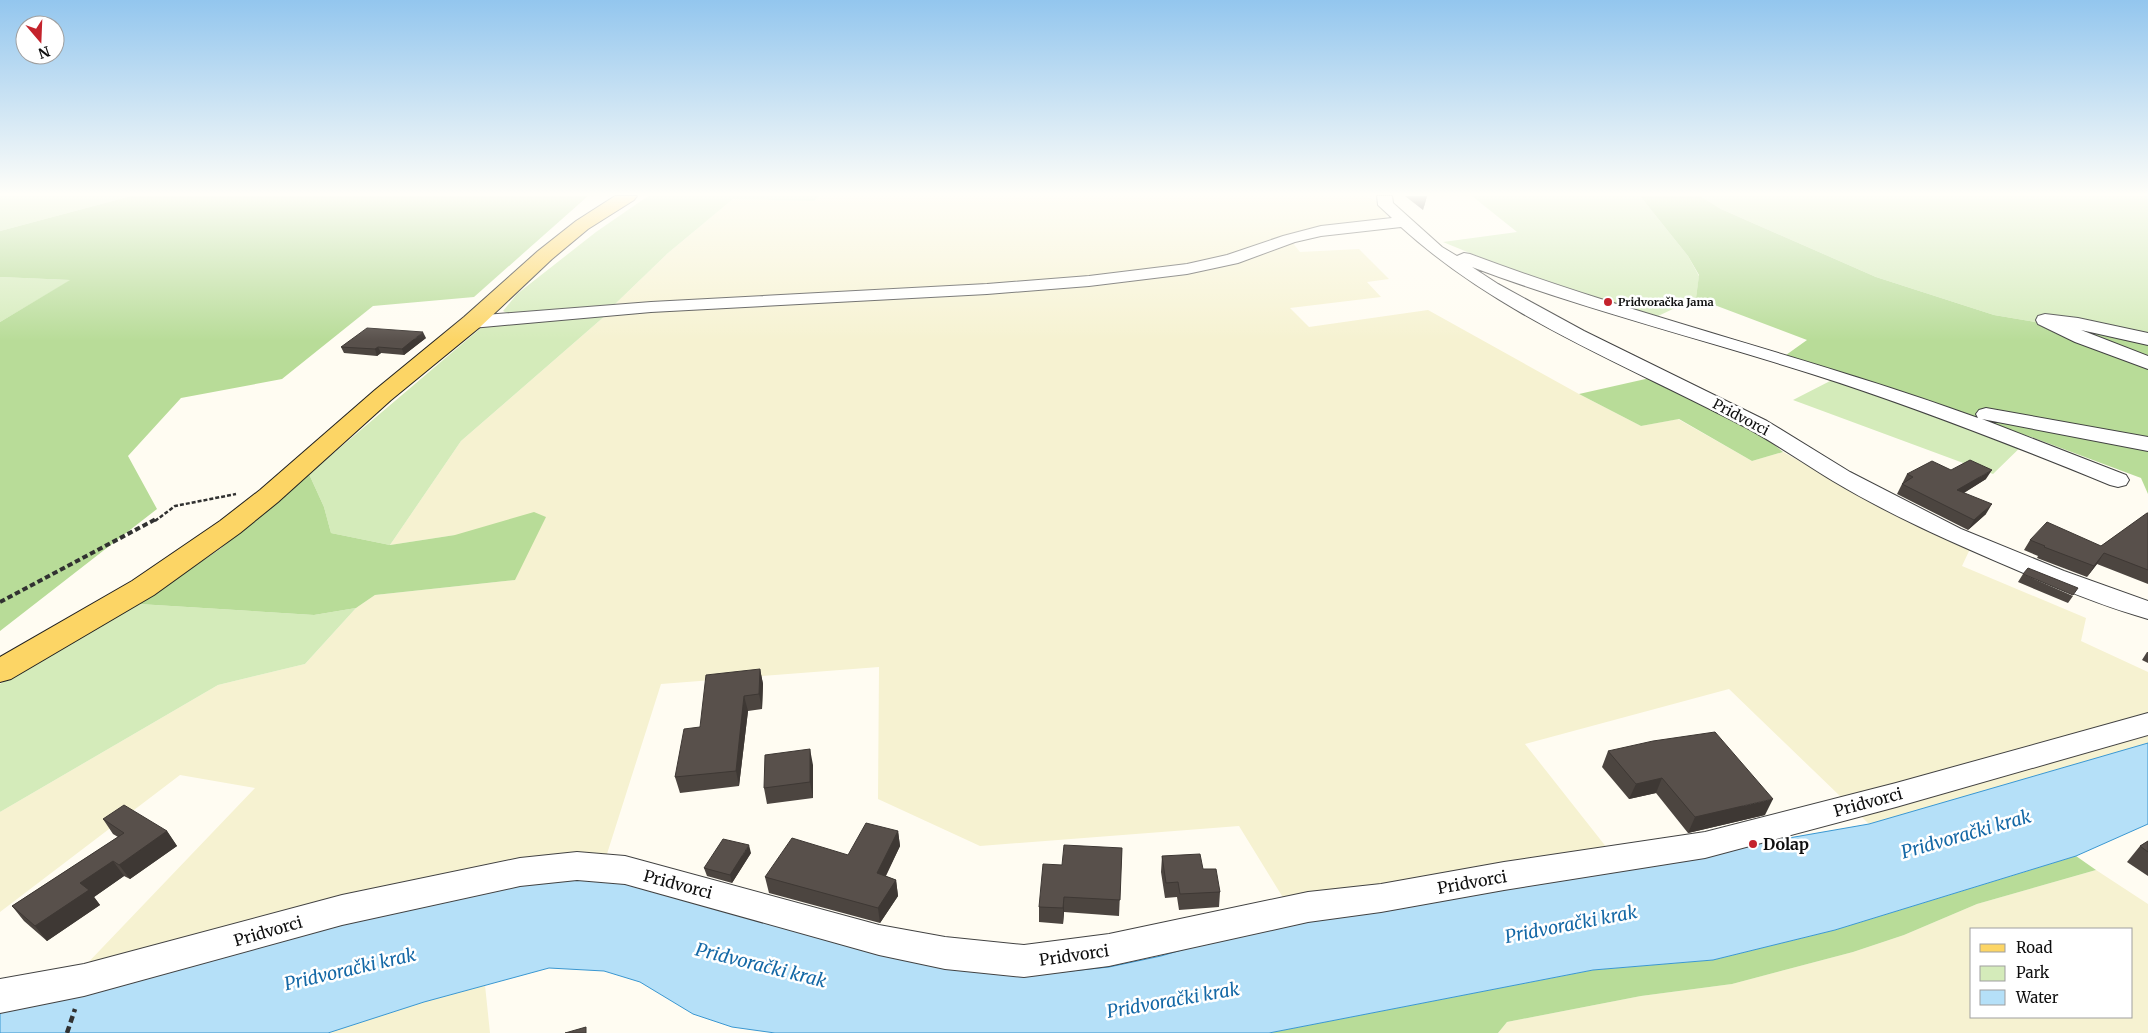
<svg xmlns="http://www.w3.org/2000/svg" width="2148" height="1033" font-family="Merriweather,serif">
<rect width="100%" height="100%" fill="#fffcf2"/>
<!-- farmland -->
<path fill="#f6f2d1" fill-rule="evenodd" d="M819,196H1365L1377,201L1386,210L1387,215L1384,221L1318,227L1280,237L1228,255L1183,266L1133,273L986,285L613,306L668,253L733,199L814,201Z
M1292,242L1300,252L1359,249L1389,279L1367,282L1381,297L1290,308L1309,327L1428,310L1579,394L1641,426L1678,419L1752,461L1783,452L1886,508L1970,549L1962,566L2086,618L2081,641L2148,672V743L1869,824L1729,689L1525,744L1622,867L1295,917L1239,826L980,846L878,799L879,667L661,684L606,857L80,971L255,788L180,775L0,912V812L218,685L305,664L356,608L375,595L515,580L455,535L390,545L461,441L606,315L1091,286Z
M2096,870L2148,904V1033H1498L1507,1022L1641,996L1732,984L1853,952L1904,935L1977,904ZM1972,929H2132V1017H1972Z
M485,985L490,1033H328L424,1002Z"/>
<!-- green -->
<path fill="#d4ebba" d="M0,196H131L0,231Z
M648,196H819L814,201L733,199L668,253L613,306L509,314L503,311L517,294L596,232Z
M1472,196H1640L1688,256L1699,276L1696,298L1656,317L1499,265L1443,242L1517,232Z
M1700,196H2148V341L1994,315L1876,277L1721,209Z
M0,277L71,280L0,322Z
M606,315L461,441L390,545L331,533L324,507L309,474L482,327Z
M1786,355L2031,437L1993,474L1793,400L1834,379L1778,361Z
M139,604L314,615L356,608L305,664L218,685L0,812V684Z"/>
<!-- forest -->
<path fill="#b8dc98" d="M131,196H588L474,297L373,306L282,379L181,398L128,456L157,509L0,631V322L70,280L0,277V231Z
M1640,196H1700L1721,209L1876,277L1994,315L2148,341V494L2141,478L2031,437L1786,355L1807,340L1696,298L1699,275L1688,256Z
M1650,378L1763,436L1783,452L1752,461L1679,419L1641,426L1579,394Z
M309,474L324,507L331,533L390,545L455,535L534,512L546,517L515,580L375,595L356,608L314,615L139,604L220,549Z
M2076,856L2096,870L1977,904L1904,935L1853,952L1732,984L1641,996L1507,1022L1498,1033H1269L1593,970L1713,960L1835,930Z"/>
<!-- water -->
<path fill="#b5e0f8" stroke="#3a97d1" d="M2148,743V824L2076,856L1835,930L1713,960L1593,970L1269,1033H775L732,1027L693,1014L640,982L604,971L549,968L424,1002L328,1033H0V1007L508,882L596,874L1042,974L1109,967L1161,956L1295,917L1462,895L1869,824Z"/>
<g fill="none" stroke-linecap="round" stroke-linejoin="round">
<defs>
<path id="minor" d="M1377,196H1392L1393,203L1442,247L1457,256L1464,253L1470,254C1637,317 1811,357 1978,418L1976,414L1979,410L1986,408L2148,437V451L1982,419L2126,475L2129,480L2126,485L2118,487L2110,485C2012,445 1913,406 1812,374C1699,338 1583,309 1472,267L1498,284L1584,331L1767,421L1850,472L1961,529L2064,571L2148,601V619C2102,606 2056,587 2012,568C1951,542 1890,515 1833,481C1805,464 1778,445 1749,429C1632,367 1501,318 1401,227L1321,236L1295,242L1238,263L1187,274L1089,286L987,294L651,312L472,328L465,326L463,322L465,318L472,316L651,302L987,284L1089,276L1187,264L1227,255L1283,236L1321,226L1392,218L1378,205Z
M2045,314L2078,318L2148,333V345L2081,330L2148,356V369L2075,342L2038,324L2036,320L2038,316Z
M2148,713V735L1896,807L1705,858L1504,890L1381,912L1308,922L1109,966L1024,977L945,969L879,955L625,884L577,880L520,886L342,925L84,996L0,1013V979L84,964L342,895L520,858L577,852L625,856L879,925L945,937L1024,945L1109,934L1308,892L1381,884L1504,862L1705,832L1896,783Z"/>
<path id="primary" d="M615,196H637L634,200L588,229L552,259L480,327L391,400L278,502L240,533L154,595L11,679L0,682V657L132,581L220,521L260,490L375,390L464,317L538,251L576,221Z"/>
</defs>
<!-- minor casing -->
<use href="#minor" stroke="#424242" stroke-width="2"/>
<!-- primary casing -->
<use href="#primary" stroke="#202020" stroke-width="2"/>
<!-- path-far2 -->
<path stroke="#313131" stroke-width="2.5" stroke-dasharray="4 2" stroke-linecap="butt" d="M155,521L175,506L236,494"/>
<!-- path-far1 -->
<path stroke="#313131" stroke-width="4" stroke-dasharray="5.5 3" stroke-linecap="butt" d="M0,602L156,519"/>
<!-- path -->
<path stroke="#313131" stroke-width="4.5" stroke-dasharray="7 4" stroke-linecap="butt" d="M67,1033L75,1009"/>
<!-- minor -->
<use href="#minor" fill="#fff" fill-rule="evenodd"/>
<!-- primary -->
<use href="#primary" fill="#fcd565" fill-rule="evenodd"/>
</g>
<!-- wall -->
<path fill="#4c4540" d="M1405,196H1427L1423,210Z
M426,338L404,355L381,353L377,356L344,353L341,347Z
M1951,470L1986,479L1964,493L1986,514L1968,530L1897,494L1907,474Z
M2148,513V584L2097,564L2087,577L2037,558L2038,556L2024,550L2030,540L2101,546Z
M2023,574L2073,596L2068,603L2018,582Z
M2147,652H2148V663L2142,660Z
M760,669L763,684L762,709L748,711L739,786L680,793L675,777L700,727Z
M1608,751L1765,815L1688,833L1656,793L1629,799L1602,767Z
M813,765V798L767,804L764,788Z
M103,819L167,831L177,846L130,879L124,876L94,897L100,905L47,941L24,921L12,906L118,837L113,834Z
M898,831L900,846L886,876L896,880L898,896L880,923L769,893L765,877L848,855Z
M2148,841V876L2127,862L2140,846Z
M1122,848L1119,916L1064,912L1063,924L1039,922V907L1062,865Z
M751,853L732,883L707,876L704,868Z
M1162,856L1203,869L1220,892L1219,907L1179,910L1177,897L1165,898L1161,872Z"/>
<!-- shaded-wall -->
<path fill="#3e3834" d="M1426,196H1427L1423,210L1425,199Z
M423,332L426,338L404,355L402,349Z
M378,347L381,353L377,356L375,349Z
M1992,470L1986,479L1952,500L1957,490Z
M1992,504L1986,514L1968,530L1974,520Z
M2104,553L2097,564L2087,577L2094,566Z
M760,669L763,684L762,709L759,694Z
M744,696L748,711L739,786L736,771Z
M810,749L813,765V798L810,782Z
M1662,778L1656,793L1629,799L1636,784Z
M1773,799L1765,815L1688,833L1695,817Z
M167,831L177,846L130,879L119,865Z
M898,831L900,846L879,889L877,873Z
M749,845L751,853L732,883L730,875Z
M113,861L124,876L94,897L100,905L47,941L35,926L80,883Z
M896,880L898,896L880,923L878,908Z
M1064,897V912L1063,924V908Z"/>
<!-- building -->
<path fill="#58504b" stroke="#3e3834" d="M367,328L423,332L402,349L378,347L375,349L341,347Z
M1970,460L1992,470L1957,490L1992,504L1974,520L1902,484L1913,477L1907,474L1932,461L1951,470Z
M2147,513H2148V570L2104,553L2094,566L2044,547L2045,546L2030,540L2047,522L2101,546Z
M2028,568L2078,588L2073,595L2023,574Z
M760,669L759,694L744,696L736,771L675,777L684,729L700,727L706,675Z
M1715,732L1773,799L1695,817L1662,778L1636,784L1608,751L1653,741Z
M810,749V782L764,788L765,755Z
M124,805L167,831L119,865L113,861L80,883L89,890L35,926L12,906L124,833L103,819Z
M866,823L898,831L877,873L896,880L878,908L765,877L792,838L848,855Z
M723,839L749,845L730,875L704,868Z
M2148,841V852L2140,846Z
M1064,845L1122,848L1120,900L1064,897L1063,908L1039,907L1043,864L1062,865Z
M1200,854L1203,869H1216L1220,892L1180,894L1178,882L1166,883L1162,856Z
M586,1027V1033H565Z"/>
<!-- sky -->
<linearGradient id="sky" x2="0" y2="1"><stop stop-color="#93c6ee"/><stop offset="0.57" stop-color="#fffef9"/><stop offset="1" stop-color="#fffef9" stop-opacity="0"/></linearGradient>
<rect width="2148" height="341" fill="url(#sky)"/>
<!-- markers -->
<g fill="#c4232c" stroke="#fff" stroke-width="2">
<circle cx="1608" cy="302" r="5"/>
<circle cx="1753" cy="844" r="5"/>
</g>
<g text-anchor="middle" dominant-baseline="central" stroke-width="5" stroke-linejoin="round" paint-order="stroke">
<!-- far-poi labels -->
<g font-size="11" font-weight="bold" fill="#0f0f0f" stroke="#fff" text-anchor="start">
<text x="1618" y="302">Pridvoračka Jama</text>
</g>
<!-- street labels -->
<g font-size="14" fill="#0f0f0f" stroke="#fff">
<text transform="translate(1741 417) rotate(28)">Pridvorci</text>
</g>
<!-- near-street labels -->
<g font-size="16" fill="#0f0f0f" stroke="#fff">
<text transform="translate(1868 802) rotate(-15)">Pridvorci</text>
<text transform="translate(1472 882) rotate(-10)">Pridvorci</text>
<text transform="translate(678 884) rotate(15)">Pridvorci</text>
<text transform="translate(268 931) rotate(-16)">Pridvorci</text>
<text transform="translate(1074 955) rotate(-8)">Pridvorci</text>
</g>
<!-- near-poi labels -->
<g font-size="16" font-weight="bold" fill="#0f0f0f" stroke="#fff" text-anchor="start">
<text x="1763" y="844">Dolap</text>
</g>
<!-- near-water labels -->
<g font-size="18" font-style="italic" fill="#1468a6" stroke="#fff">
<text transform="translate(1966 834) rotate(-16)">Pridvorački krak</text>
<text transform="translate(1571 924) rotate(-11)">Pridvorački krak</text>
<text transform="translate(761 965) rotate(14)">Pridvorački krak</text>
<text transform="translate(350 969) rotate(-13)">Pridvorački krak</text>
<text transform="translate(1173 1000) rotate(-10)">Pridvorački krak</text>
</g>
</g>
<!-- legend -->
<rect x="1970" y="928" width="162" height="90" fill="#ffffff" stroke="#9f9f9f"/>
<rect x="1980" y="944" width="25" height="8" fill="#fcd565" stroke="#9f9f9f"/>
<text x="2016" y="953" font-size="15" fill="#0f0f0f">Road</text>
<rect x="1980" y="966" width="25" height="15" fill="#d4ebba" stroke="#9f9f9f"/>
<text x="2016" y="978" font-size="15" fill="#0f0f0f">Park</text>
<rect x="1980" y="990" width="25" height="15" fill="#b5e0f8" stroke="#9f9f9f"/>
<text x="2016" y="1003" font-size="15" fill="#0f0f0f">Water</text>
<!-- north arrow -->
<g transform="translate(40 40) rotate(161)"><circle r="24" fill="#ffffff" stroke="#9f9f9f"/>
<path d="M0-4L9 19L0 12L-9 19Z" fill="#c4232c"/>
<text y="-8" font-size="14" font-weight="bold" text-anchor="middle" fill="#0f0f0f">N</text>
</g>
</svg>
